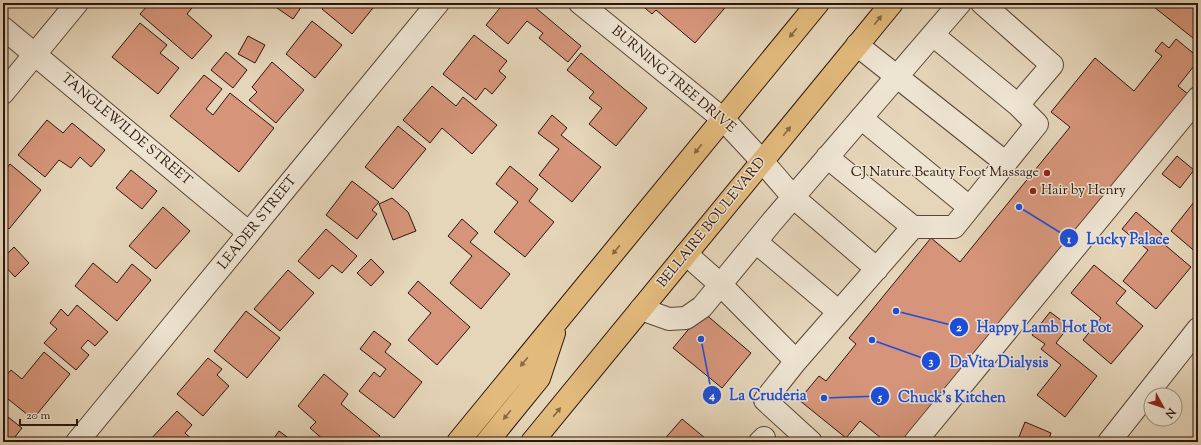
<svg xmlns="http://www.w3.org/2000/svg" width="1201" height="445" font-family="'Sorts Mill Goudy',serif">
<rect width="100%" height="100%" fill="#e5d5b9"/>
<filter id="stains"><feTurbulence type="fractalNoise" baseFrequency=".005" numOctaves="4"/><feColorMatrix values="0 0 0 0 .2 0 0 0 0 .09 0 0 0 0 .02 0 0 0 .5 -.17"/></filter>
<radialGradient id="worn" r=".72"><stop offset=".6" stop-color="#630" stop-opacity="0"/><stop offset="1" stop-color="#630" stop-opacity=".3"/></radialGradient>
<!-- building -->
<path fill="#d6957a" stroke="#2b150d" d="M150,3H196L187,14L212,36L192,59L140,14Z
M280,3H304L293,19L277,8Z
M326,3H377L352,34L322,9Z
M504,3H530L581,46L568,62L539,38L543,33L527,21L508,44L486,25Z
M639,3H729L695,43L656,10L652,14Z
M1149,3H1198V42Z
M312,21L342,45L315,78L286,54Z
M140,23L167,45L160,53L179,68L158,94L112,57Z
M474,35L507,61L499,71L506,77L492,94L485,88L476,100L443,74Z
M248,36L265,45L255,63L238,54Z
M1176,39L1198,57V61L1178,86L1189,95L908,442H886L860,421L846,438L799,400L819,376L826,381L856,344L849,338L931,238L960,262L1070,127L1051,112L1095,58L1134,91L1162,56L1155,51L1162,42L1169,48Z
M226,52L247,70L233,88L211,70Z
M581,53L647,108L616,146L589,124L602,108L589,98L594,92L567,70Z
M272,62L304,90L276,123L249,100L257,92L252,87Z
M204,75L222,89L206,109L213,115L230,93L274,128L239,172L170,116Z
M432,86L456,106L463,97L497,125L472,154L442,128L430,143L403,120Z
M552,115L567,128L561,135L601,167L572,202L539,175L559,149L538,133Z
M47,120L63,133L72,123L105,150L91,167L80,157L71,168L59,160L45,177L18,155Z
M398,126L426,149L393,189L365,167Z
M1177,156L1194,170L1180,188L1162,174Z
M10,164L41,190L9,229L3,223V173Z
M510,166L538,189L529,201L554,222L525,257L494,232L518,202L496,184Z
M131,170L157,191L142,209L116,188Z
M352,181L379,202L372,210L377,214L357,239L326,215Z
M1198,197V254L1171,231Z
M392,198L408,212L416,231L393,240L379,204Z
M163,207L190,231L156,269L129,246Z
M1136,212L1162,234L1158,239L1191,267L1156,309L1123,281L1148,250L1122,229Z
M462,219L478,233L470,242L510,274L481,309L450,283L472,256L448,236Z
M326,229L357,256L342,273L332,265L319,279L298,261Z
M14,247L29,263L15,277L3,264V258Z
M371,259L384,272L371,286L357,273Z
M93,263L117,283L132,264L151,280L117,321L75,286Z
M1094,265L1126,291L1116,303L1143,326L1111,364L1083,340L1101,318L1071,293Z
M288,270L314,293L280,331L254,309Z
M418,281L470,327L437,365L408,340L431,313L408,293Z
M77,305L108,332L95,346L88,340L81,348L89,355L76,370L44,343L57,329L50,323L61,309L68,316Z
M246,311L280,338L247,378L214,351Z
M703,312L751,353L722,388L673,348Z
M1050,312L1069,326L1056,343L1097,376L1065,417L1037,395L1061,365L1041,349L1045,344L1032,335Z
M374,331L391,344L385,352L422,382L394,418L359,391L374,372L380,377L386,369L360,349Z
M44,352L70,374L33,419L3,395V379L11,370L22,379Z
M208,358L222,369L217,375L229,386L203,416L177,394Z
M324,374L348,394L341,404L380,436L375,442H325V441L310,428L316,422L298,406Z
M177,411L192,425L185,433L195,442H148Z
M3,413L22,428L11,442H3Z
M682,419L705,438L702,442H662Z
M1025,422L1051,433L1048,442H1017Z
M279,431L294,442H271Z"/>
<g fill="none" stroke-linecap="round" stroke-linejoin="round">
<defs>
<path id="minor" d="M580,3L723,119L762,161L793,197L877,269
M3,28L249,233
M933,35L1018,105
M857,45L1006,163
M3,93L77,3
M861,118L969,207
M827,157L913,227
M756,242L839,312
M686,254L721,285L796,361L913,227H954L1037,124L1018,105L1052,65L982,3
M641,309L669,319L686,318L702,307L771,223L960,3
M796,361L765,400L811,442
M77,442L438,3
M760,442L764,438
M915,442L1198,98
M1109,442L1198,329"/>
<path id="major" d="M458,442L818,3
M487,442L539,378L554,333
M532,442L892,3"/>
</defs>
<!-- minor casing -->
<use href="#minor" stroke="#5a4538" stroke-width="24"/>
<!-- major casing -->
<use href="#major" stroke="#2b150d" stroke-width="24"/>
<!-- minor -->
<use href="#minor" stroke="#eee4d2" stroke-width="22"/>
<!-- major -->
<use href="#major" stroke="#e2ba7c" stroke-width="22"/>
</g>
<!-- one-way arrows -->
<defs><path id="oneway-solid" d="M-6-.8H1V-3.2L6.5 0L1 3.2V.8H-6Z"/></defs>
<g fill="#866844">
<use href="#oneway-solid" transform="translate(878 20) rotate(-51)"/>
<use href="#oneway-solid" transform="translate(793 33) rotate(129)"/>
<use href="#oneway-solid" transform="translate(787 131) rotate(-51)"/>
<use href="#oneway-solid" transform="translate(698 149) rotate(129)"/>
<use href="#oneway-solid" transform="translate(616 250) rotate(129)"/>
<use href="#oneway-solid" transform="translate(524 362) rotate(129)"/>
<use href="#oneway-solid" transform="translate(557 412) rotate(-51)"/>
<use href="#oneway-solid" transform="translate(507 415) rotate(129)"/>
</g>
<!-- markers -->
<g fill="#8f2418" stroke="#eee4d2" stroke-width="1.5">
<circle cx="1047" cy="173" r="4"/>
<circle cx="1033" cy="191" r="4"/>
</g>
<g text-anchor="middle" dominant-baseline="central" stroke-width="3" stroke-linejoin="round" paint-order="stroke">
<!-- street labels -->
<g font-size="14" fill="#2b150d" stroke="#eee4d2">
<text transform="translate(673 80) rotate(40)">BURNING TREE DRIVE</text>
<text transform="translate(126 130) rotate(40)">TANGLEWILDE STREET</text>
<text transform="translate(258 223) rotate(-51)">LEADER STREET</text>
<text transform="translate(712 223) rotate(-51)">BELLAIRE BOULEVARD</text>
</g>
<!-- poi labels -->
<g font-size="14" fill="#2b150d" stroke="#eee4d2" text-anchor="end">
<text x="1039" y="173">CJ Nature Beauty Foot Massage</text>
<text x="1041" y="191" text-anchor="start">Hair by Henry</text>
</g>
</g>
<!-- callouts -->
<path fill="none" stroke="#1d4ed8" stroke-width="1.5" d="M1019 207L1069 238M896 311L959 327M872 340L931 361M701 339L712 395M824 398L880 396"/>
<g fill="#1d4ed8" stroke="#eee4d2" stroke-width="1.5">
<circle cx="1019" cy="207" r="4"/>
<circle cx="896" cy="311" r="4"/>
<circle cx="872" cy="340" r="4"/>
<circle cx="701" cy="339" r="4"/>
<circle cx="824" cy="398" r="4"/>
<circle cx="1069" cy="238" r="10"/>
<circle cx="959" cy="327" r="10"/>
<circle cx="931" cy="361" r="10"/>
<circle cx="712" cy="395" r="10"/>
<circle cx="880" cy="396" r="10"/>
</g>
<g font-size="12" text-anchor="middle" font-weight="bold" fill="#fff">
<text x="1069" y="243">1</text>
<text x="959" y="331">2</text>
<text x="931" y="365">3</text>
<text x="712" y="399">4</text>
<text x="880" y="401">5</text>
</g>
<g font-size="15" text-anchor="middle" font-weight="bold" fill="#1d4ed8" stroke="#eee4d2" stroke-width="3" stroke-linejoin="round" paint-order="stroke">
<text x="1128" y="244">Lucky Palace</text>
<text x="1044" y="332">Happy Lamb Hot Pot</text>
<text x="999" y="367">DaVita Dialysis</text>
<text x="768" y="400">La Cruderia</text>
<text x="952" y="402">Chuck’s Kitchen</text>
</g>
<!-- margin -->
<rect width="1201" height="445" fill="none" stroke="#e5d5b9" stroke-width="16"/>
<rect x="4" y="4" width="1193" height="437" fill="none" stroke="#2b150d" stroke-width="2"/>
<rect x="8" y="8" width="1185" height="429" fill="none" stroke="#2b150d"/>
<!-- north arrow -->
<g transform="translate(1163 407) rotate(130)"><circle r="19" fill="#eee4d2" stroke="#a09183"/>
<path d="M0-3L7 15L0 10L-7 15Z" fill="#8f2418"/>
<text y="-6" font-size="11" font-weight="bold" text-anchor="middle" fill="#2b150d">N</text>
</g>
<!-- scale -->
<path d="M20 419v6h57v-6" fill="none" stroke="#2b150d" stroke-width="2"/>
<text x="26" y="419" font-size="12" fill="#2b150d" stroke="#eee4d2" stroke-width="3" paint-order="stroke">20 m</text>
<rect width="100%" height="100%" filter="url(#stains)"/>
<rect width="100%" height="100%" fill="url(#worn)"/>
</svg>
